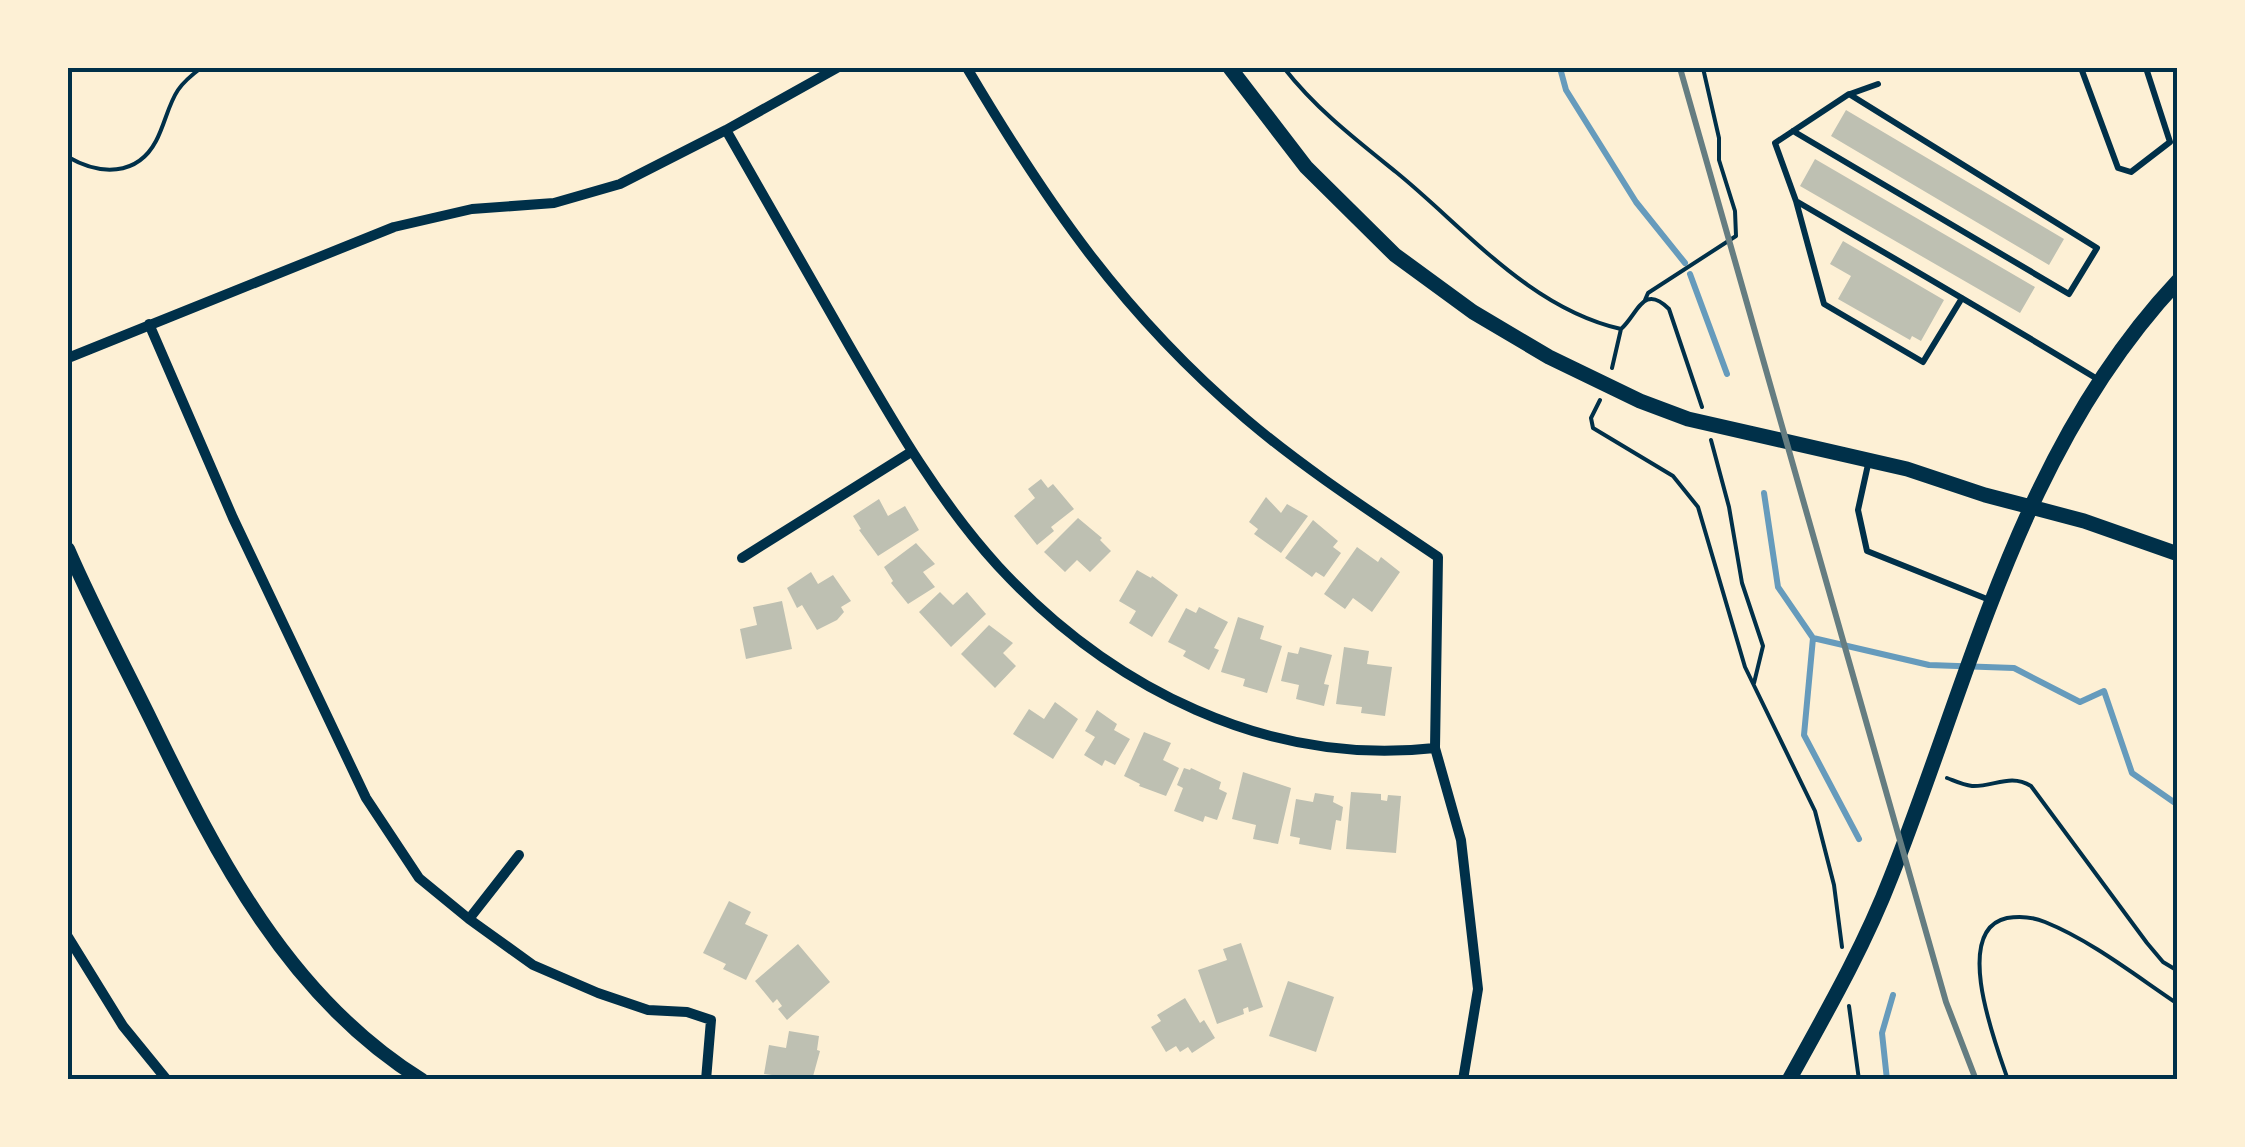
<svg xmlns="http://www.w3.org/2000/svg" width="2245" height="1147" font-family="Roboto,sans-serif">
<rect width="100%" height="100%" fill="#fdf0d5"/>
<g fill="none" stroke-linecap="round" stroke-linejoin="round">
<!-- stream -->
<path stroke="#669bbc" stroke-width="6" d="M1560,68L1566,90L1636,202L1685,263
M1690,274L1727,374
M1764,493L1778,587L1813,638L1804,735L1859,839
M1813,638L1929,665L2014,668L2080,702L2104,691L2132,773L2178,805
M1887,1080L1882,1033L1893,995"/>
</g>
<!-- building -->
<path fill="#bec0b2" d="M1846,110L2064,239L2049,265L1831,136Z
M1815,159L2035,287L2020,313L1800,186Z
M1843,241L1944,300L1921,341L1912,336L1910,340L1838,299L1851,276L1830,264Z
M1041,479L1048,488L1053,484L1074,509L1051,527L1054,531L1037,545L1014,516L1035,498L1028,489Z
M1266,497L1281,513L1287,504L1308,516L1281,553L1254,534L1258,529L1249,522Z
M879,499L888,516L905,506L919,530L878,556L859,530L861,529L853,516Z
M1078,518L1102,538L1100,540L1111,551L1090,572L1077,560L1065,572L1044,552Z
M1313,520L1338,541L1333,547L1341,553L1324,577L1316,572L1312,577L1285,558Z
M916,543L935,564L923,572L935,587L908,604L891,583L893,581L884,567Z
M1357,547L1378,562L1381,557L1400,572L1372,612L1353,598L1345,609L1324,594Z
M1137,570L1151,578L1152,576L1178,595L1152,637L1129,623L1136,611L1119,601Z
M811,572L818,584L833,575L851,601L841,607L844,612L837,620L817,630L802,605L797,608L787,588Z
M940,592L953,605L967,592L986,614L951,647L919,612Z
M782,601L792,649L746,659L740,629L757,625L753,607Z
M1199,607L1228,622L1214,648L1219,650L1209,670L1183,656L1186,651L1168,642L1186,608L1196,613Z
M1238,617L1264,626L1260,639L1282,646L1267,693L1243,686L1245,679L1221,672Z
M989,625L1013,643L1003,653L1016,666L995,688L961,654Z
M1300,647L1332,655L1324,684L1329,685L1324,706L1296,699L1299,685L1281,681L1288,652L1298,654Z
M1344,647L1369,651L1367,664L1392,667L1385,716L1361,713L1362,707L1336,704Z
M1055,702L1078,719L1053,759L1013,734L1029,709L1044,719Z
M1097,710L1117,724L1114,730L1130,739L1115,765L1105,760L1102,766L1084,755L1095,737L1085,731Z
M1144,732L1171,743L1163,760L1179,768L1166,796L1139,786L1140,784L1124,776Z
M1184,768L1190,770L1191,768L1221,782L1219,789L1227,793L1217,820L1205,816L1203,822L1174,811L1183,788L1177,785Z
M1243,772L1291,788L1278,844L1253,839L1256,825L1232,819Z
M1351,792L1381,794V800L1387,801L1388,795L1401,796L1396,853L1346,849Z
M1315,793L1334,796L1333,802L1343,807L1341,821L1336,820L1331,850L1299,844L1300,838L1290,836L1296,799L1313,802Z
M729,901L751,912L745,924L768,935L746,980L723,969L726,964L703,953Z
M1241,943L1263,1007L1249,1012L1248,1007L1243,1009L1244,1014L1217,1024L1198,970L1227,960L1223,949Z
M798,944L830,982L787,1020L778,1009L782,1006L777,999L773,1003L755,981Z
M1288,981L1334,997L1316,1052L1269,1036Z
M1185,998L1200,1023L1204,1020L1215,1038L1192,1053L1188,1047L1180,1052L1176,1046L1166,1052L1151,1027L1161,1021L1157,1015Z
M789,1031L819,1036L817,1050L820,1051L812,1080L764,1074L769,1045L786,1048Z"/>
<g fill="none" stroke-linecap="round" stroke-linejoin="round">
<!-- path -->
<path stroke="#003049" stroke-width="4" d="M1284,68C1316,109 1355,139 1396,172C1465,228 1529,308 1621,329C1638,314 1643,283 1669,309L1702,407
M68,157C99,175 137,177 156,141C165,124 168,105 178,90C184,81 193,74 201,68
M1645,300L1648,293L1736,236L1735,211L1719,160V138L1703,68
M1612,368L1621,329
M1600,400L1591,418L1593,428L1673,476L1698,507L1745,667L1815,811L1834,885L1842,947
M1711,440L1729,507L1742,583L1763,646L1754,683
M1947,778C1955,781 1963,785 1972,786C1994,787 2010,773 2031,786L2147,943L2163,962L2178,971
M1849,1006L1859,1080
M2008,1080C1996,1045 1951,930 2007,918C2019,916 2033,917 2045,922C2092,941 2136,976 2178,1004"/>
<!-- service -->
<path stroke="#003049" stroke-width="6" d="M2081,68L2118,168L2131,172L2170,142L2146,68
M1850,94L1878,84
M1793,131L2069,294L2097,248L1849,94L1775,143L1796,201
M1962,298L1923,362L1824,304L1796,201C1897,260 1999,319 2099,380
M1869,460L1858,510L1867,551L1992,601"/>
<!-- minor -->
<path stroke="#003049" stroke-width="10" d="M967,68C1048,205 1123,314 1246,419C1306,470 1373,513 1438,557L1435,748L1461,840L1478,989L1463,1080
M726,130C767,202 809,274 850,347C894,423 938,500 998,566C1111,688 1267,767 1435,748
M149,324L233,518L366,798L419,878L469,919L533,965L598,993L648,1010L687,1012L711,1020L706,1080
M68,358L394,227L472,209L554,203L620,184L726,130L837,68
M742,558L911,452
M469,919L519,855
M68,937L123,1026L167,1080"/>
<!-- tertiary -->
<path stroke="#003049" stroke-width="14" d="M68,549C93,607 123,663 151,720C217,856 288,997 422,1080"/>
<!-- secondary -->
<path stroke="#003049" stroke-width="15" d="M1230,68L1306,167L1395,255L1473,312L1549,357L1640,401L1688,419L1907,469L1985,495L2084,521L2178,554
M1789,1080C1826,1013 1864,947 1891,877C1973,670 2021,448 2178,281"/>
<!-- rail -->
<path stroke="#657d81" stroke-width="6" d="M1680,68L1946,1002L1976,1080"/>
</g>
<!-- border -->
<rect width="2245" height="1147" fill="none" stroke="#fdf0d5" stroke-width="140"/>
<rect x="70" y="70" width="2105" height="1007" fill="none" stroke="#003049" stroke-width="4"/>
</svg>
